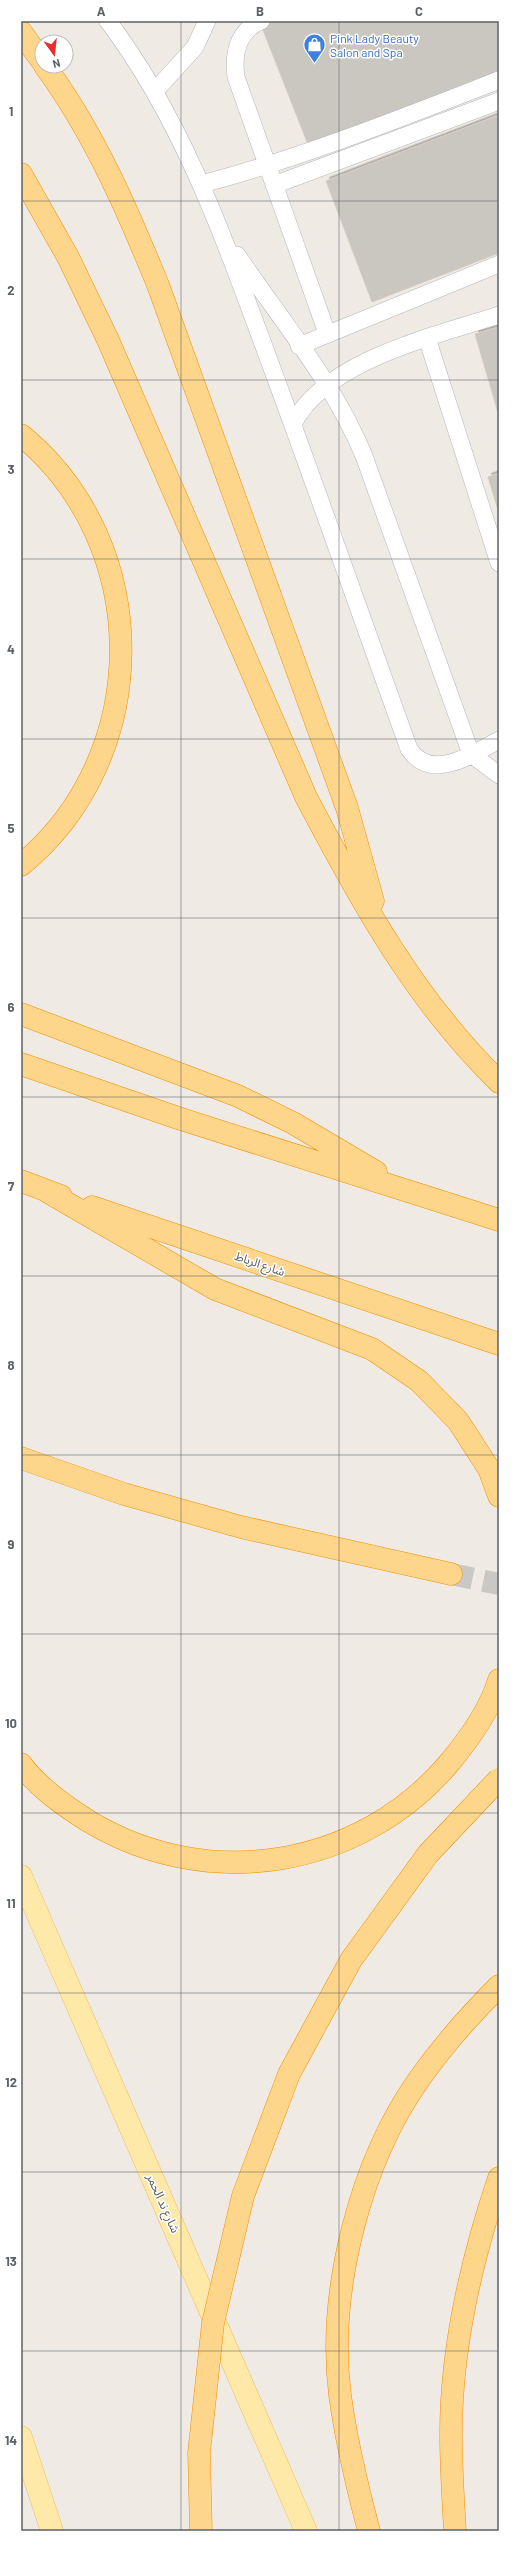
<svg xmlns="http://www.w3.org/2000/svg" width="520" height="2552" font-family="Barlow,'Noto Sans Arabic',sans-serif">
<defs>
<filter id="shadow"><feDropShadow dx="3.5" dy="-3.5" stdDeviation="0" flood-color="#0004"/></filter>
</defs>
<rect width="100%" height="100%" fill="#efebe4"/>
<!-- building -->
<path fill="#cac6c0" stroke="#d4ccc2" filter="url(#shadow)" d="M272,21H499V73L309,147L261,25Z
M499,115V253L372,302L326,181Z
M499,327V416L475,334Z
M499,473V513L488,477Z"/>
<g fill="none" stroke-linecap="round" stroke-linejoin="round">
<!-- highway-tunnel -->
<path stroke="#cac8c4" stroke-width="22" stroke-dasharray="22 11" stroke-linecap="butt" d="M451,1574L499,1584"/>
<defs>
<path id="lane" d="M108,21C183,121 223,236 266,352C315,484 361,616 409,749C431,783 472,754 499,740
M261,21C237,31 233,55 236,77L327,333
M155,91L195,47L207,21
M202,184C304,157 401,118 499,80
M274,185L499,101
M237,255C281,320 334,383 364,456L471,754L499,775
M427,338L499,563
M299,346L499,264
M293,424C326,360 435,336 499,315"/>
<path id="primary" d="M21,1876L306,2531
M21,2437L52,2531"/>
<path id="highway" d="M21,32L42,61
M45,66C94,133 127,209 158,285L347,808L373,901
M21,174L68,257L108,340L306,797C360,900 415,1000 499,1082
M21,435C154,544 154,756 21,865
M21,1014L238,1096L293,1123L376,1172
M21,1064L181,1119L499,1220
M21,1181L61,1196
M48,1192L215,1289L372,1349L419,1381L458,1421L489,1469L499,1496
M92,1207L499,1344
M21,1458L124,1494L241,1527L451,1574
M21,1764C38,1788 66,1807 90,1822C209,1893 361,1868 450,1762C470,1738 490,1710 499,1680
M369,2531C357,2486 346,2441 340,2395C327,2292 360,2162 420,2078C444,2044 470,2015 499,1986
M455,2531C453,2499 451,2466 451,2434C451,2348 472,2258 499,2178"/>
</defs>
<!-- lane casing -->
<use href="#lane" stroke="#b4b7bb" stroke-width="18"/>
<!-- primary casing -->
<use href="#primary" stroke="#f3b958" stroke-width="23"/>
<!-- highway casing -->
<use href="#highway" stroke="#f38f00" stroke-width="23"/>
<!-- lane -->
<use href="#lane" stroke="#fff" stroke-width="17"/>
<!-- primary -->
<use href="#primary" stroke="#ffe9a9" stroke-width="22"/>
<!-- highway -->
<use href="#highway" stroke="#fed68b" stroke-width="22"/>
<defs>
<path id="highway-bridge" d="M201,2531L199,2453L213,2323L243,2196L289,2074L351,1960L428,1854L499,1779"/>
</defs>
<!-- highway-bridge casing -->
<use href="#highway-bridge" stroke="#f38f00" stroke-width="23" stroke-linecap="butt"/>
<!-- highway-bridge -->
<use href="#highway-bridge" stroke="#fed68b" stroke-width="22"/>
</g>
<!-- grid -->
<path fill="none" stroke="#5c6165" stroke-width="1" stroke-opacity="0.55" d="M181,21V2531M339,21V2531M21,201H499M21,380H499M21,559H499M21,739H499M21,918H499M21,1097H499M21,1276H499M21,1455H499M21,1634H499M21,1813H499M21,1993H499M21,2172H499M21,2351H499"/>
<!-- icons -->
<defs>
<symbol id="shop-pin" viewBox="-11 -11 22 30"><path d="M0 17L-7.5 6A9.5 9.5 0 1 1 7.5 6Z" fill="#3f7fe0" stroke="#fff"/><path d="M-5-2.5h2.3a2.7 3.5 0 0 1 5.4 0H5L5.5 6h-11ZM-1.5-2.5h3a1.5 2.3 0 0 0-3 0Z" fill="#fff"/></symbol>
</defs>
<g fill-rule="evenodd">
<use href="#shop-pin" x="302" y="32" width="25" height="34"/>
</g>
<g text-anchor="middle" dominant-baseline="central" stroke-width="3" stroke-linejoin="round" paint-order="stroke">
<!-- shop labels -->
<g font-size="12" fill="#366cbe" stroke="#fff" text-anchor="start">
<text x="330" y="38">Pink Lady Beauty<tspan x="330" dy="14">Salon and Spa</tspan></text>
</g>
<!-- street labels -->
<g font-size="12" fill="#5c6165" stroke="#fff">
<text transform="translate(260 1263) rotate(19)">شارع الرباط</text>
<text transform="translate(164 2203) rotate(66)">شارع ند الحمر</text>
</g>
</g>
<!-- border -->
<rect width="520" height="2552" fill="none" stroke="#ffffff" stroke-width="44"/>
<!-- north arrow -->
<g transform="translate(54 54) rotate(165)"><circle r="19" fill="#ffffff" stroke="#bec0c1"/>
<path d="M0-3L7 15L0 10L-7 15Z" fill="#ec2d30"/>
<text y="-6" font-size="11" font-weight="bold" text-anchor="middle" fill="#5c6165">N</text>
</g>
<rect x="22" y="22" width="476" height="2508" fill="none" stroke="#5c6165" stroke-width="1.5"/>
<g font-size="13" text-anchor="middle" font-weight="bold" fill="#5c6165">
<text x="101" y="16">A</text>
<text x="260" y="16">B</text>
<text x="419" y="16">C</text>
<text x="11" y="116">1</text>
<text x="11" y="295">2</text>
<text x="11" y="474">3</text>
<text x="11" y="654">4</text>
<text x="11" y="833">5</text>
<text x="11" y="1012">6</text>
<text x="11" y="1191">7</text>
<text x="11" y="1370">8</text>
<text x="11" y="1549">9</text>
<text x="11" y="1728">10</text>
<text x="11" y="1908">11</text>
<text x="11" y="2087">12</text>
<text x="11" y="2266">13</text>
<text x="11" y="2445">14</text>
</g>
</svg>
